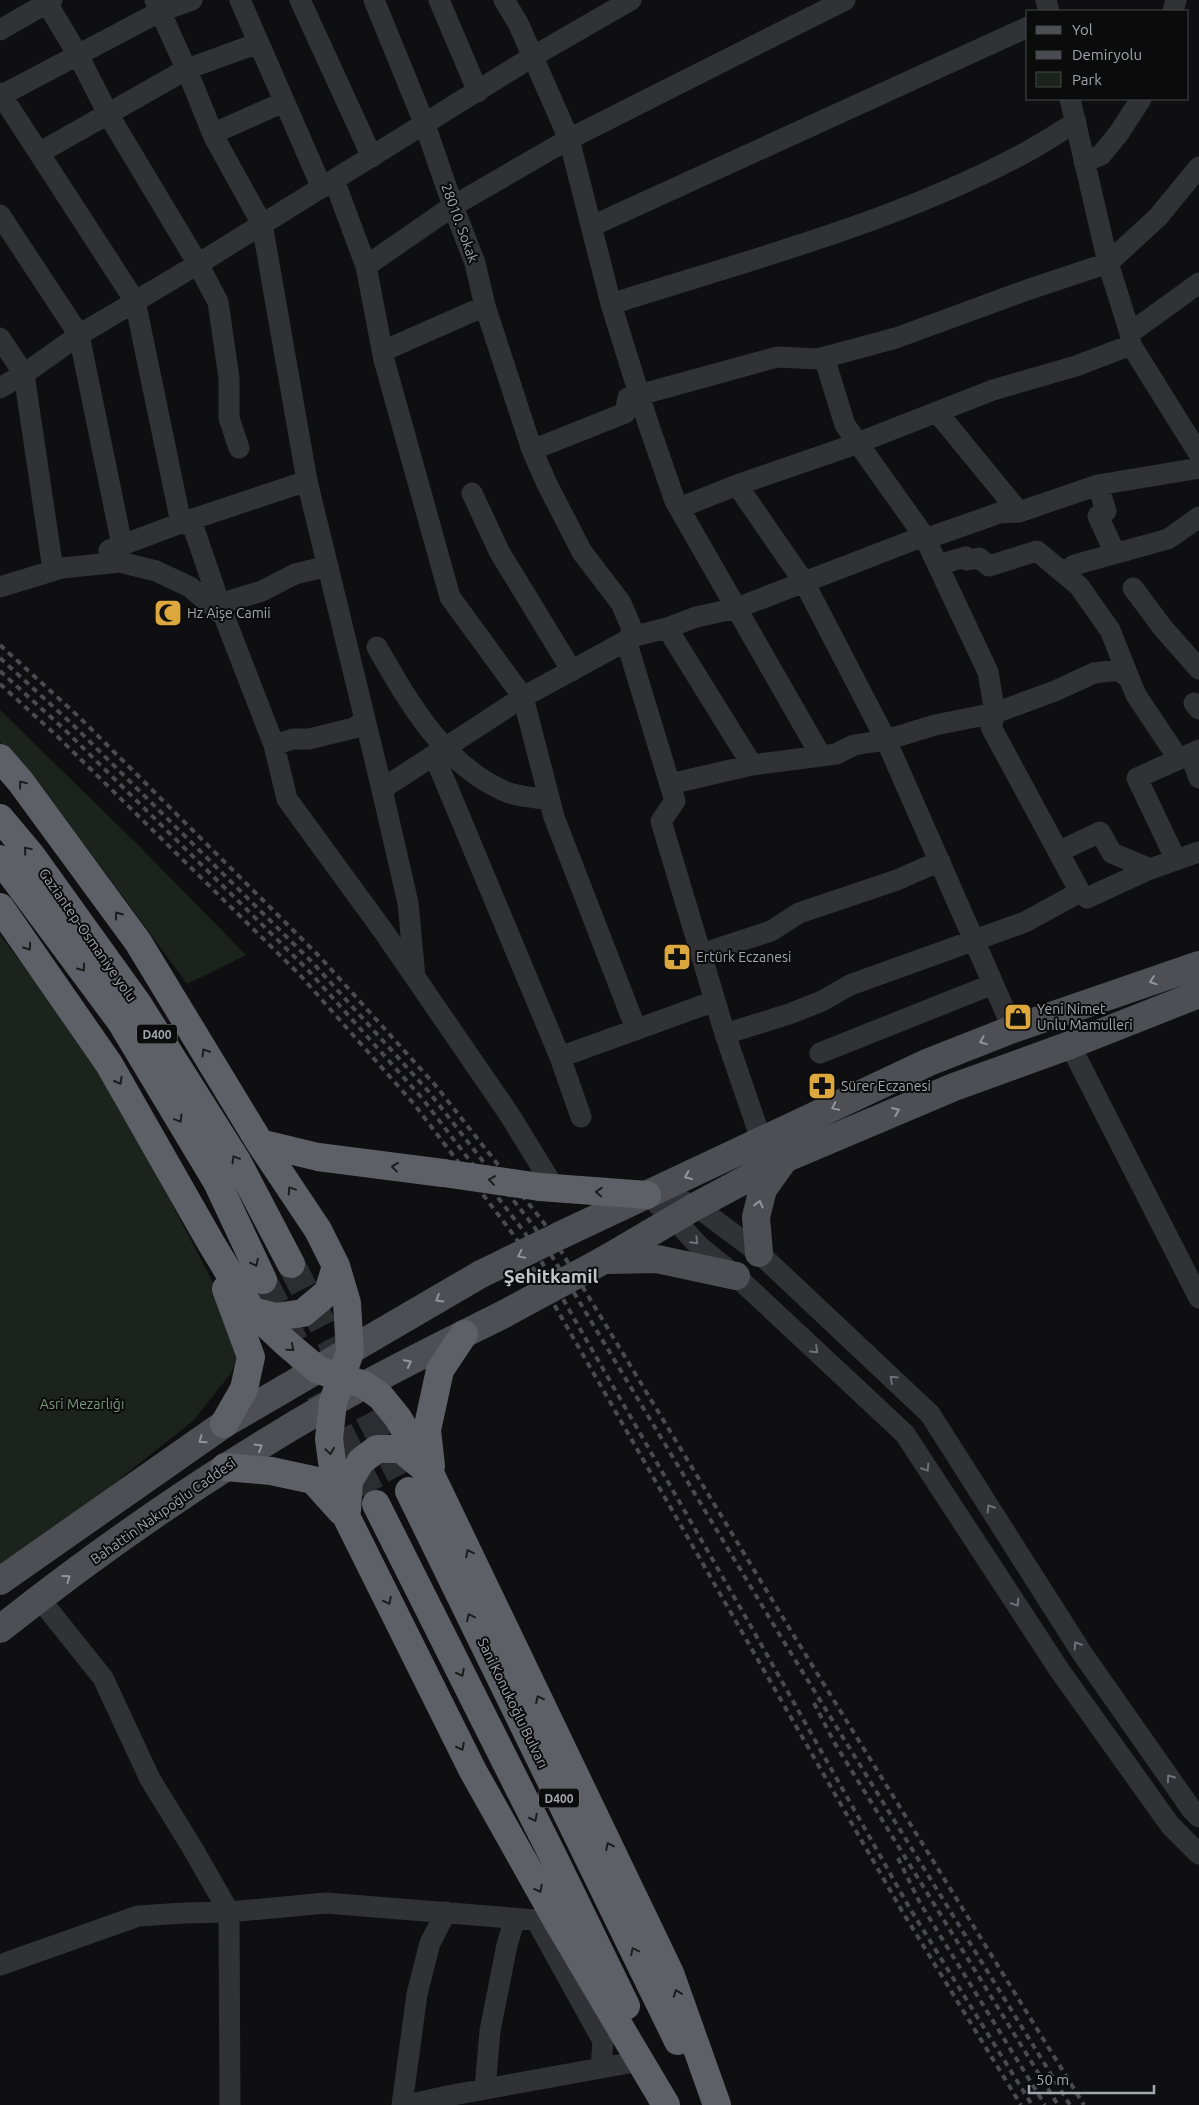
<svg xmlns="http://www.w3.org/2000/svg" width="1199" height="2105" viewBox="0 0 1199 2105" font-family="Ubuntu,sans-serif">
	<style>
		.green { fill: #1c231d }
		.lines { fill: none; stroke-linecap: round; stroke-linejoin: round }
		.highway-tunnel { stroke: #2c2d31; stroke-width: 28; stroke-dasharray: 28 14; stroke-linecap: butt }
		.minor { stroke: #313235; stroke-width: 21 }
		.major { stroke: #4d4f54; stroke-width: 28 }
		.highway { stroke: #5d6066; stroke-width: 28 }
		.rail { stroke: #4a4b50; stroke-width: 4; stroke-dasharray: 6 5; stroke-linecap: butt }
		.major-bridge { stroke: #4d4f54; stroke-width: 28 }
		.highway-bridge { stroke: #5d6066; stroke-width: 28 }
		.oneway { stroke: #1b1c1d }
		.oneway2 { stroke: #91959e }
		.oneway3 { stroke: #6f7279 }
		.labels { text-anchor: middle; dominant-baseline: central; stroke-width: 4; stroke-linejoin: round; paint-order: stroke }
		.shield { fill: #0b0b0b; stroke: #75787e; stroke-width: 1 }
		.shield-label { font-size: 12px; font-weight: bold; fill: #a2a6b0 }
		.street-label { font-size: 14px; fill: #a2a6b0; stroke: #0b0b0b }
		.poi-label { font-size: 14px; fill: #a2a6b0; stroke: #0b0b0b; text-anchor: start }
		.park-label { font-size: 14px; fill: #7b997d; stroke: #0b0b0b }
		.district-label { font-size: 19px; font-weight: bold; fill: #c3c5cc; stroke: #0b0b0b }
	</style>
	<rect width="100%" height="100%" fill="#0f0f11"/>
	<path class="green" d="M 0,710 L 136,843 L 246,955 L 187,984 C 127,902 68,818 0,742 Z
		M 0,935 L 101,1068 L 232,1319 L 238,1357 L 231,1373 L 194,1420 L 0,1574 Z"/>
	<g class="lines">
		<path class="highway-tunnel" d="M 291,1264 L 409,1491
			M 263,1280 L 376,1504"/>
		<path class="minor" d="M 45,0 L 78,55 L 108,114 L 198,264 L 218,302 L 229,378 L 229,418 L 239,448
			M 155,0 L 189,75 L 214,137 L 262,224 L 307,481 L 380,781 L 408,903 L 415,977
			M 240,0 L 322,188
			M 300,0 L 372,157
			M 374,0 L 425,125 L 453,206 L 475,263 L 485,306 L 532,450
			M 439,0 L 478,92
			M 504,0 L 518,23 L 569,139 L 611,304 L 648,423 L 675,501 L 821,756
			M 1046,0 L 1049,11
			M 1173,11 L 1176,0
			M 0,30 L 52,0
			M 0,93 L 135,301 L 181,523 L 307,481
			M 0,96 L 161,11 L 192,0
			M 1070,99 L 1108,263 L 1130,333 L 1131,345 L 1199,454
			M 214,133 L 284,102
			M 39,153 L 187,69 L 258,43
			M 1084,162 L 1101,155 L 1119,133 L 1141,99
			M 334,180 L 366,266 L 384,360 L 450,597 L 523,697 L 554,817 L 636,1029
			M 0,215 L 79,335 L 122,545
			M 592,226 L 1028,27
			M 366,266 L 453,206 L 569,139 L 845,0
			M 611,304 C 746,261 892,223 1017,157 C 1037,147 1056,134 1076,122
			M 1130,333 L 1199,283
			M 0,338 L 24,374 L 53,570
			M 383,351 L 485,306
			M 824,357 L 845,425 L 924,536 L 988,672 L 995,713 L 991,727 L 1080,892
			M 0,388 L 24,374 L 79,335 L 198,264 L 532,57 L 631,0
			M 937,412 L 1019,512
			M 1098,485 L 1106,511 L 1098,516 L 1115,553
			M 472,493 L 500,553 L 572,671
			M 679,508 L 737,485
			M 109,550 L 181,523 L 193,526 L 223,614
			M 938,565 L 965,557 L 967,560 L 979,558 L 989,566 L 1037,551 L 1079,586 L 1110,630 L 1129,678
			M 1065,572 L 1074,565 L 1168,539 L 1199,517
			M 0,587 L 62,568 L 120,562 L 156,571 L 190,587 L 224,616 L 274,745 L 287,799 L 384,932 L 509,1114 L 555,1189
			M 1133,588 L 1163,628 L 1199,669
			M 219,604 L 262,591 L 295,574 L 328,566
			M 667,628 L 752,765
			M 635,636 L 621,603 L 582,552 L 547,484 L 532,450 L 625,413 L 628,398 L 639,395 L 777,357 L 818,359 L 896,338 L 1027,290 L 1108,263 L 1158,217 L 1199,167
			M 626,640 L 675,801 L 661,821 L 725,1034 L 762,1142
			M 377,647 C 408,701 443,764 504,791 C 517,797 535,797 549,800
			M 1194,703 L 1199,709
			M 274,745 L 293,739 L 309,739 L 354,728 L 365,720
			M 1190,754 L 1199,778
			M 434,755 L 560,1057 L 581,1117
			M 670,784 L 752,765 L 836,754 L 854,745 L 886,740 L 935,725 L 995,713 L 1055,691 L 1094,673 L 1118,670 L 1129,678 L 1136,695 L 1178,758
			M 382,789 L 523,697 L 635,636 L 667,628 L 696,617 L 737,608 L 924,536 L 931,537 L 999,513 L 1019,512 L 1098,485 L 1199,468
			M 1058,852 L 1100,832 L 1112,853 L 1150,869
			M 1176,860 L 1137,778 L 1199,750
			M 701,954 L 771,931 L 799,913 L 897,880 L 940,861
			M 1013,1029 L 886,740 L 804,582 L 737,485 L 850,446 L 993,390 L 1076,366 L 1131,345
			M 725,1034 L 789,1014 L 822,1001 L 850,985 L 1025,922 L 1080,892 L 1087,898 L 1150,869 L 1199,852
			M 1070,1045 L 1199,1298
			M 820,1053 L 993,984
			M 560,1057 L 715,1001
			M 647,1195 L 675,1220 L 700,1247 L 736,1276 L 905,1434 L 1060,1671 L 1170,1825 L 1199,1854
			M 647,1195 L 668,1196 L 696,1206 L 759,1253 L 930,1414 L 1082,1653 L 1192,1810 L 1199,1817
			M 39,1598 L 103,1678 L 150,1779 L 193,1849 L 229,1912 L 230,2105
			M 0,1965 L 138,1916 L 184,1913 L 229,1912 L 326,1903 L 536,1920 L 603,2041 L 601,2068
			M 485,2089 L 490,2031 L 507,1945 L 515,1918
			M 402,2105 L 417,1994 L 430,1943 L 446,1912
			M 408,2105 L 447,2096 L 640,2061"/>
		<path class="major" d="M 561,1235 L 929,1062 L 1013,1029 L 1199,965
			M 759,1253 L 756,1217 L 763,1189 L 783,1161
			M 604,1260 L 696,1206 L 784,1159 L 954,1087 L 1070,1045 L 1199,994
			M 608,1260 L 657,1259 L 736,1276
			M 0,1581 L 224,1424 L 481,1274
			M 0,1629 C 105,1546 216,1469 332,1403 C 388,1371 446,1343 504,1314"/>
		<path class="highway" d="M 0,758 L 20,781 L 138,942 L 260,1143 L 318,1230 L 336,1266 L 347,1303 L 350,1352 L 333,1402 L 329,1439 L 335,1484 L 346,1516 L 473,1771 L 556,1919 L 666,2105
			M 0,818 L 31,855 L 138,1004 L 237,1161 L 291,1264
			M 0,859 L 121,1022 L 217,1182 L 263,1280
			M 0,907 L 109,1064 L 211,1243 L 252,1311 L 286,1343 L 318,1370 L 365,1385 L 381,1397 L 398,1418 L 431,1475 L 670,1973 L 717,2105
			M 260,1143 L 318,1157 L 443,1173
			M 540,1187 L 647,1195
			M 252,1311 L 276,1317 L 303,1313 L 328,1292 L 336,1266
			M 224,1424 L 244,1389 L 251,1357 L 226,1289
			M 431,1466 L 427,1430 L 440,1370 L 464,1334
			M 225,1467 L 271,1471 L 313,1480 L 341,1511
			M 409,1491 L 678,2041
			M 376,1504 L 553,1856 L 626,2006
			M 347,1510 L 349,1481 L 361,1461 L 377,1449 L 401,1449 L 425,1469"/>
		<path class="rail" d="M 0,645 L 78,716 L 320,957 L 436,1086 L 544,1223 L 791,1631 L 1084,2105
			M 0,658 L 71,723 L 313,963 L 429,1092 L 535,1228 L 781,1637 L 1070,2105
			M 0,671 L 64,729 L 307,969 L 422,1098 L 525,1233 L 749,1623 L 909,1907 L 1032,2105
			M 0,684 L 57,736 L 300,975 L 414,1104 L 516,1238 L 902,1911 L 1021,2105
			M 814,1703 L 834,1742 L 1058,2105
			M 898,1858 L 920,1903 L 1045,2105"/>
		<path class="major-bridge" d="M 481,1274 L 561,1235
			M 504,1314 L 604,1260"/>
		<path class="highway-bridge" d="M 443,1173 L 540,1187"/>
	</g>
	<defs><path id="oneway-chevron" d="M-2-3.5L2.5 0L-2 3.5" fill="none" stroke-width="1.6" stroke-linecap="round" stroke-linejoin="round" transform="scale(1.25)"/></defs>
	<g class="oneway">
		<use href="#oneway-chevron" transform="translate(22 784) rotate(-128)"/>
		<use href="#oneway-chevron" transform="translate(27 850) rotate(-130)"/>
		<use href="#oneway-chevron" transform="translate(118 915) rotate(-126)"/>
		<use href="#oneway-chevron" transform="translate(28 947) rotate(55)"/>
		<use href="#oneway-chevron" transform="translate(82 968) rotate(54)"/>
		<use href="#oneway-chevron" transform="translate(205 1052) rotate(-121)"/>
		<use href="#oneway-chevron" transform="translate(119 1081) rotate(60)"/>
		<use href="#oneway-chevron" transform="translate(179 1119) rotate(59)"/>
		<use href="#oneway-chevron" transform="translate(235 1159) rotate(-121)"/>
		<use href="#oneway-chevron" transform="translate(395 1167) rotate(-173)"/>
		<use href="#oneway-chevron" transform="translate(492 1180) rotate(-172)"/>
		<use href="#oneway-chevron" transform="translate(291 1190) rotate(-124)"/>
		<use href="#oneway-chevron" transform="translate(599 1192) rotate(-176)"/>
		<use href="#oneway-chevron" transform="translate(255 1263) rotate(64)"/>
		<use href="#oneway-chevron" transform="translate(291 1348) rotate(40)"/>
		<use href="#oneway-chevron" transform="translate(330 1451) rotate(82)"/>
		<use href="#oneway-chevron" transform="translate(469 1553) rotate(-116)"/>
		<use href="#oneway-chevron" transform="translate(388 1601) rotate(63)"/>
		<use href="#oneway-chevron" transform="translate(470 1617) rotate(-116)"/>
		<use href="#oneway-chevron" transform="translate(461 1673) rotate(63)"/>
		<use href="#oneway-chevron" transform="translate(539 1699) rotate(-116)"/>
		<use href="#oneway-chevron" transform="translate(461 1747) rotate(63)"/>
		<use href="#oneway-chevron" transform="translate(534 1818) rotate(63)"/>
		<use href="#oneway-chevron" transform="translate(609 1846) rotate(-116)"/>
		<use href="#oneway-chevron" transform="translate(539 1889) rotate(61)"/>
		<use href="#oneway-chevron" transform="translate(634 1951) rotate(-116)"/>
		<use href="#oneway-chevron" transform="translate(677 1993) rotate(-110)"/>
	</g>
	<g class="oneway2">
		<use href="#oneway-chevron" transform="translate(1153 981) rotate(161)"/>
		<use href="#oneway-chevron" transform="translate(983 1041) rotate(158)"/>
		<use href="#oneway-chevron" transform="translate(835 1107) rotate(154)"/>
		<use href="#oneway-chevron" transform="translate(896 1111) rotate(-23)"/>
		<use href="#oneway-chevron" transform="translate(688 1176) rotate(155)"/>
		<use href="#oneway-chevron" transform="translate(759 1204) rotate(-76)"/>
		<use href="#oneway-chevron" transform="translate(521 1255) rotate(154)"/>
		<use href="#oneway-chevron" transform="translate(439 1299) rotate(149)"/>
		<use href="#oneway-chevron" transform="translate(408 1363) rotate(-27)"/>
		<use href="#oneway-chevron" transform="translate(202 1440) rotate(145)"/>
		<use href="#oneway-chevron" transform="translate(259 1447) rotate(-31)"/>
		<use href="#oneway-chevron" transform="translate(67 1578) rotate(-36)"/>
	</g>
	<g class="oneway3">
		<use href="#oneway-chevron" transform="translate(695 1241) rotate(46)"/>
		<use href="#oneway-chevron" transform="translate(815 1350) rotate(43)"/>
		<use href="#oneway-chevron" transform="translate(893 1379) rotate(-137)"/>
		<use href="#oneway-chevron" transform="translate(926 1468) rotate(57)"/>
		<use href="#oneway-chevron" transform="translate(990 1508) rotate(-123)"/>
		<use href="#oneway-chevron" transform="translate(1016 1603) rotate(57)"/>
		<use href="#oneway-chevron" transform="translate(1077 1645) rotate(-123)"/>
		<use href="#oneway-chevron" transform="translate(1170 1778) rotate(-125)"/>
	</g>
	<defs>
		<symbol id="mosque-square" viewBox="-11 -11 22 22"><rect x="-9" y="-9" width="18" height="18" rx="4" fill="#dca73c" stroke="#0b0b0b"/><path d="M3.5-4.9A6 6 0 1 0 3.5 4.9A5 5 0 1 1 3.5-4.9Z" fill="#111"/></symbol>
		<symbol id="pharmacy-square" viewBox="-11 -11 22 22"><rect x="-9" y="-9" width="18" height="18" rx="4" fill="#dca73c" stroke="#0b0b0b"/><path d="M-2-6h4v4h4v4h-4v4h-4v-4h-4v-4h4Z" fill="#111"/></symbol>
		<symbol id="shop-square" viewBox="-11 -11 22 22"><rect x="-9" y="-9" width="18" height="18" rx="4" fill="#dca73c" stroke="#0b0b0b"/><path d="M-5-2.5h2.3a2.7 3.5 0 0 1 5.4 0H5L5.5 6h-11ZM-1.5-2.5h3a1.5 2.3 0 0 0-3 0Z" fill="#111"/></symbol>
	</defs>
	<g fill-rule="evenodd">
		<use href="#mosque-square" x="152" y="597" width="32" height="32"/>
		<use href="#pharmacy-square" x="661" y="941" width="32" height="32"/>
		<use href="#shop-square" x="1002" y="1001" width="32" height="32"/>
		<use href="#pharmacy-square" x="806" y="1070" width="32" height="32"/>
	</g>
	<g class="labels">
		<g class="shield">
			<rect x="137" y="1024.5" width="40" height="19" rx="4"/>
			<rect x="539" y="1788.5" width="40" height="19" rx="4"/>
		</g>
		<g class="shield-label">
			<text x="157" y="1034">D400</text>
			<text x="559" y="1798">D400</text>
		</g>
		<g class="street-label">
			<text transform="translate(460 223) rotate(70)">28010. Sokak</text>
			<text transform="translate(88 935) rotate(55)">Gaziantep-Osmaniye yolu</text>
			<text transform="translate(163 1511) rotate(-35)">Bahattin Nakıpoğlu Caddesi</text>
			<text transform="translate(513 1703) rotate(64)">Sani Konukoğlu Bulvarı</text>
		</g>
		<g class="poi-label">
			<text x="187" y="613">Hz Aişe Camii</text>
			<text x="696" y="957">Ertürk Eczanesi</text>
			<text x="1037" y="1009">Yeni Nimet<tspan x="1037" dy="16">Unlu Mamulleri</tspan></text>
			<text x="841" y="1086">Sürer Eczanesi</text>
		</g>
		<g class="park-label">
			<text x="82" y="1404">Asri Mezarlığı</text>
		</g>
		<g class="district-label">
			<text x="551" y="1276">Şehitkamil</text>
		</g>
	</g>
	<rect x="1026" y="10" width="162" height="90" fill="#0b0b0b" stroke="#47494d"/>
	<rect x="1036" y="26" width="25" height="8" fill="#4d4f54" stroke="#47494d"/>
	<text x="1072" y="35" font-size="15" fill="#a2a6b0">Yol</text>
	<rect x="1036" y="51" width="25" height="8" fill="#4a4b50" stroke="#47494d"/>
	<text x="1072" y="60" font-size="15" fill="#a2a6b0">Demiryolu</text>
	<rect x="1036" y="72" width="25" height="15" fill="#1c231d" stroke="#47494d"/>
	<text x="1072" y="85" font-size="15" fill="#a2a6b0">Park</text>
	<path d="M1029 2085v8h125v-8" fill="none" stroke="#a2a6b0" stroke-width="2.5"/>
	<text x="1036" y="2085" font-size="15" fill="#a2a6b0" stroke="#0b0b0b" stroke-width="4" paint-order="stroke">50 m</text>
</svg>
